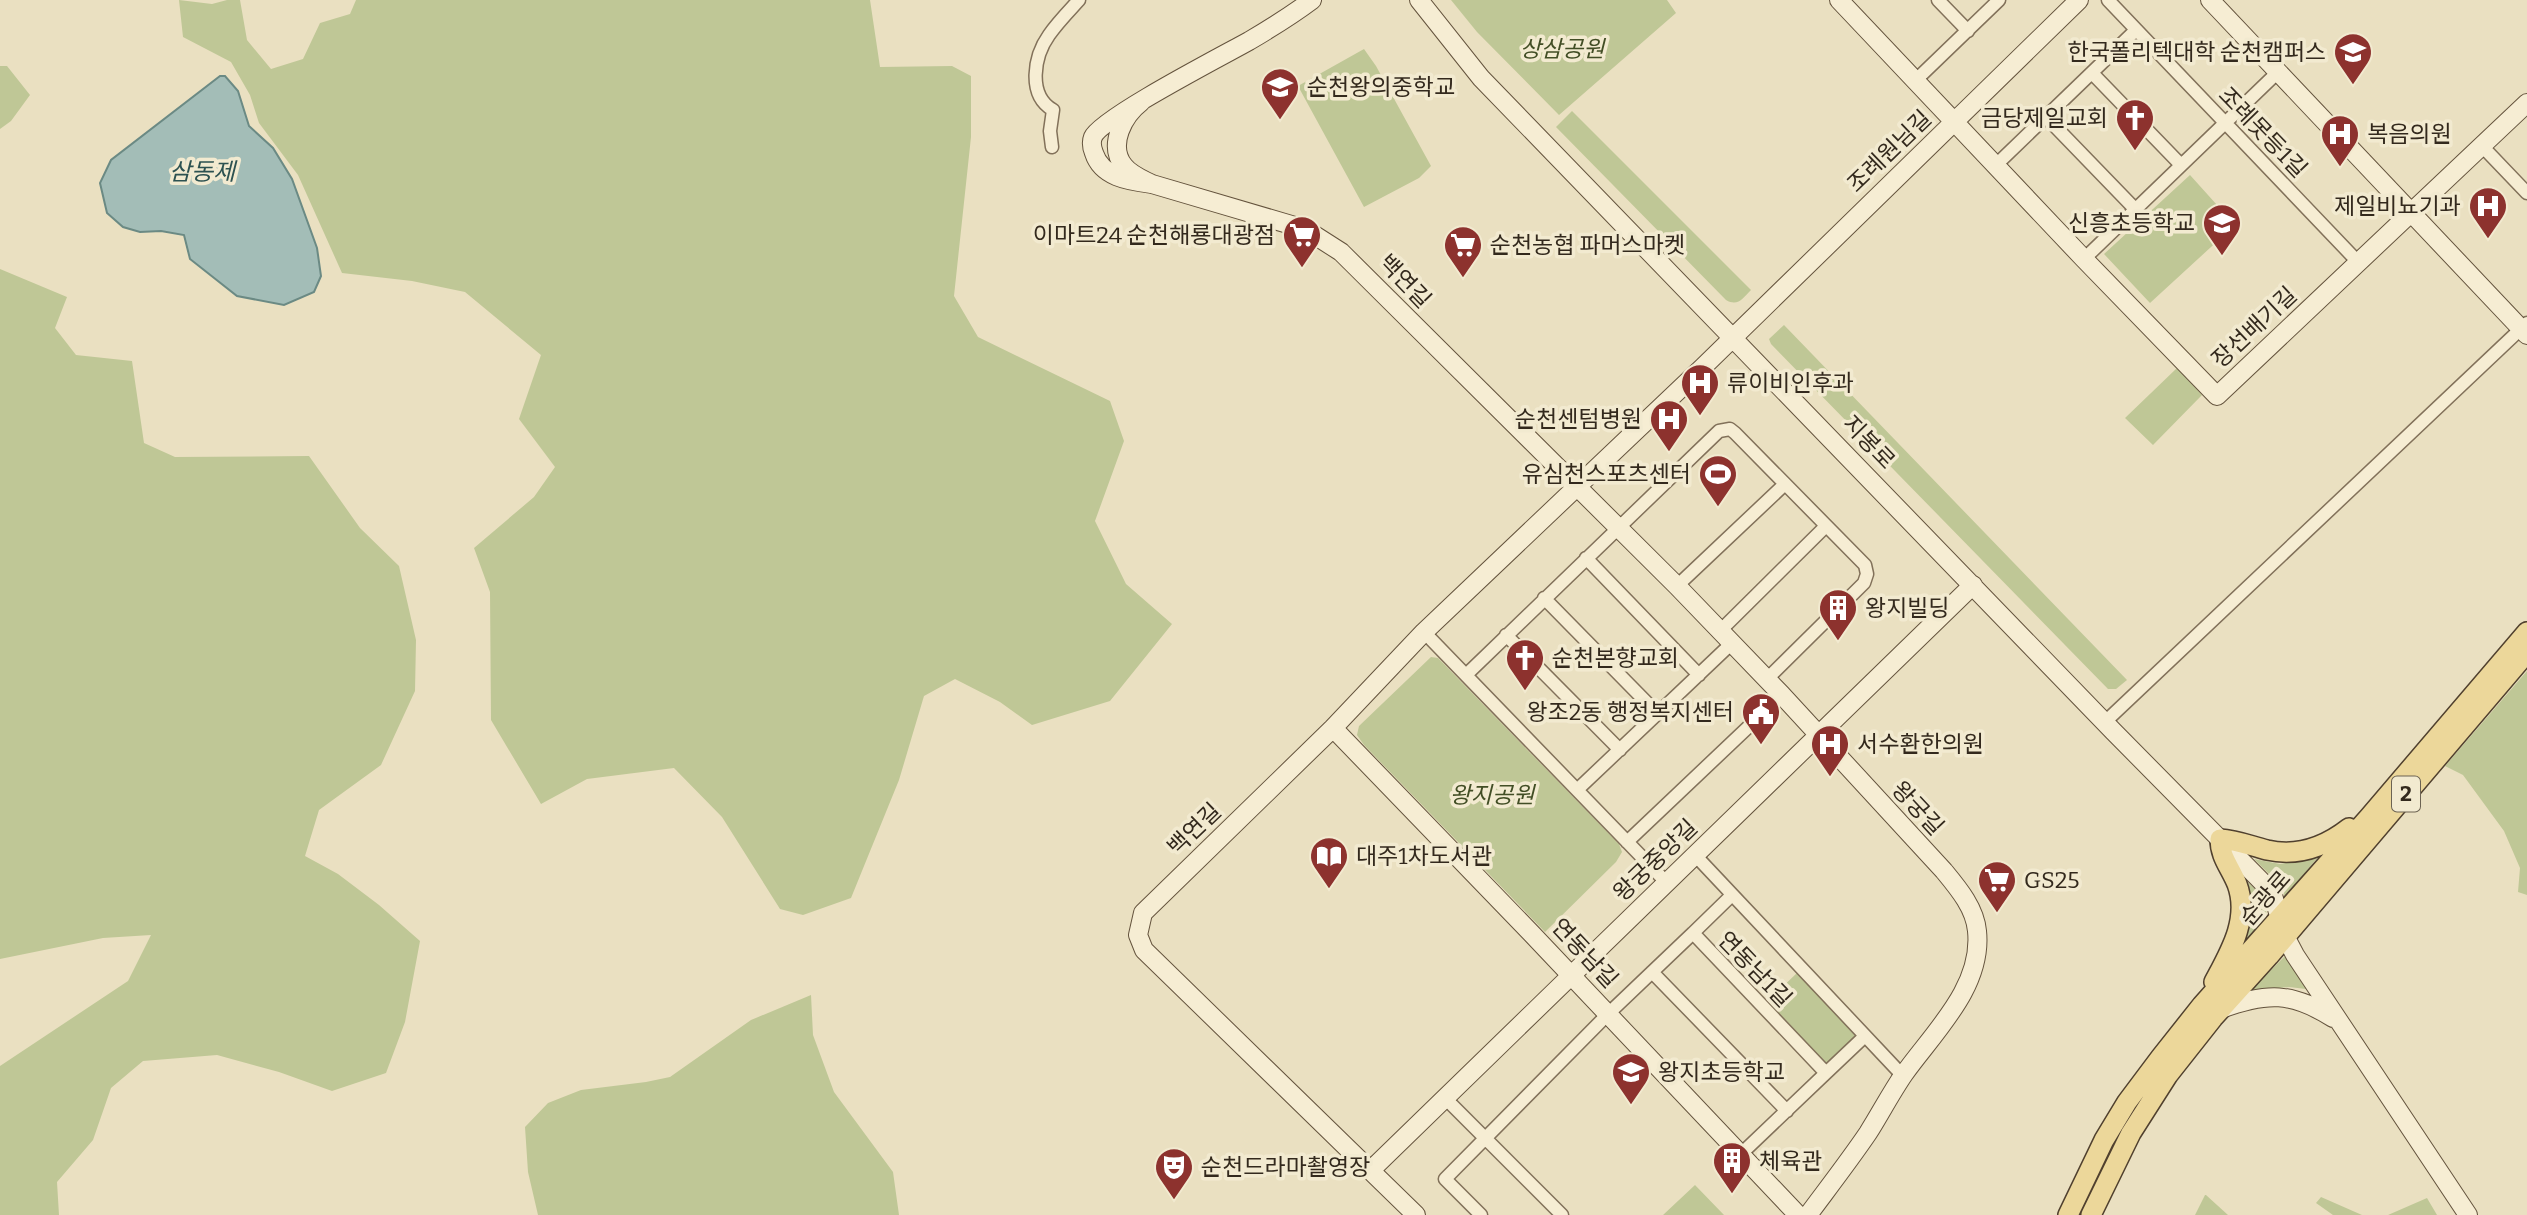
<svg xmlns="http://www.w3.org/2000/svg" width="2527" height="1215" viewBox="0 0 2527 1215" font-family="Bitter,'Noto Sans KR',serif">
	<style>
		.green { fill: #bfc796 }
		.water { fill: #a3bdb7; stroke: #6b8a84; stroke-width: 2 }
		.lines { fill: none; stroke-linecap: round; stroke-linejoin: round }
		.street-casing { stroke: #82715a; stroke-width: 15 }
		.secondary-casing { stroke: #64533d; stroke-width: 20 }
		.primary-casing { stroke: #50402e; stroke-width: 22 }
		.street { stroke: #f6edd3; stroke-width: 12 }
		.secondary { stroke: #f6edd3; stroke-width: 18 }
		.primary { stroke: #ecd79a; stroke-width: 19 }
		.labels { text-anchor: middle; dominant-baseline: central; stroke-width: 7; stroke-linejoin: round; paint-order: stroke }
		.shield { fill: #f2ead0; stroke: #6c6353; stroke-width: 2 }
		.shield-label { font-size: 21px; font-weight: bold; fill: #33291d }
		.park-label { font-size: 23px; font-style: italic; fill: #424e25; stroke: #f2ead0 }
		.poi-label { font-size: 23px; fill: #33291d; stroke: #f2ead0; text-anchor: start }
		.street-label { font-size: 23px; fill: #33291d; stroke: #f2ead0 }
		.water-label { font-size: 24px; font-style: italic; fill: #2d5251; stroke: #f2ead0 }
	</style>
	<rect width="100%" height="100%" fill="#eae0c1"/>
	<path class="green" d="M 179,0 L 212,4 L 227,0 L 240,0 L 247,40 L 271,69 L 303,59 L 320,23 L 350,14 L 356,0 L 870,0 L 880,67 L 952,66 L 971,76 L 971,137 L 954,296 L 978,337 L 1110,401 L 1124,441 L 1095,521 L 1126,584 L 1172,624 L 1110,701 L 1032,725 L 1000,702 L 955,679 L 924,696 L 899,780 L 851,898 L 803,915 L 780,909 L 722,817 L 674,768 L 587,779 L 541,804 L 491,720 L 490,592 L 474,548 L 534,497 L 555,467 L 519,419 L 541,355 L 465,292 L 412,281 L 342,273 L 298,175 L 259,123 L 250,95 L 231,62 L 183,37 Z
		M 1451,0 L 1667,0 L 1676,13 L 1559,115 L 1477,32 Z
		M 1364,49 L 1376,66 L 1431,166 L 1419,178 L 1364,207 L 1298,86 Z
		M 0,66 L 7,66 L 30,95 L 11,121 L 0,129 Z
		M 1572,111 L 1751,290 C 1743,298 1738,307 1726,300 L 1556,127 Z
		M 2190,175 L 2235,225 L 2150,303 L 2104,254 Z
		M 0,269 L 67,297 L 55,328 L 76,355 L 132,361 L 144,443 L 175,457 L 309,456 L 360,528 L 399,566 L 416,640 L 415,691 L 381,765 L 319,810 L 305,856 L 338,874 L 379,905 L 420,941 L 405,1022 L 386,1073 L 332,1091 L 279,1072 L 217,1055 L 143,1061 L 111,1088 L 93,1140 L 57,1182 L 59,1215 L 0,1215 L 0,1066 L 128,981 L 151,935 L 103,938 L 0,959 Z
		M 1784,325 L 2127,680 L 2116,689 L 2108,689 L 1771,344 L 1769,339 Z
		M 2177,368 L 2202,395 L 2153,445 L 2125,418 Z
		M 1431,657 L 1438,658 L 1619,844 L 1622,852 L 1616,862 L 1545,932 L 1364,745 L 1357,735 L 1359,726 Z
		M 2527,671 L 2527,895 L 2518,892 L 2520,868 L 2504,831 L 2463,775 L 2445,766 Z
		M 2318,857 L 2285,897 L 2281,886 L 2254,859 L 2280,864 Z
		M 2239,874 C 2247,882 2262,893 2266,903 C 2271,919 2249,940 2240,951 C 2251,921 2256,903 2239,874 Z
		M 2285,956 L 2306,989 L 2289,987 L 2250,991 Z
		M 1799,971 L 1859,1033 L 1826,1065 L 1768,1001 Z
		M 811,995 L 813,1035 L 834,1092 L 893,1172 L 899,1215 L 538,1215 L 528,1172 L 525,1127 L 548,1103 L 581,1090 L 646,1082 L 670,1077 L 751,1020 Z
		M 1695,1185 L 1724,1215 L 1663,1215 Z
		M 2205,1195 L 2206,1195 L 2228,1215 L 2195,1215 Z
		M 2321,1197 L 2362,1215 L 2333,1215 L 2316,1203 Z
		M 2427,1198 L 2437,1215 L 2388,1215 Z"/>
	<path class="water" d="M 220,76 L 225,76 L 238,91 L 249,126 L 273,148 L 292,179 L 317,248 L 321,276 L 314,292 L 284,305 L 237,296 L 190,259 L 184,235 L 161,231 L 140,232 L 123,227 L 107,213 L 100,183 L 111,160 Z"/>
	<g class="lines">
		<defs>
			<path id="street" d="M 1938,0 L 1968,31
				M 2108,0 L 2358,262
				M 2092,73 L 2181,165
				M 1916,80 L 1999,0
				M 2046,117 L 2135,209
				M 2482,146 L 2527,193
				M 1052,147 L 1050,131 L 1053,110 C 1027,95 1034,56 1049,35 C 1058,22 1069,11 1079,0
				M 1996,165 L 2136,30
				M 2084,259 L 2279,71
				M 1586,558 L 1699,675
				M 1677,586 L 1785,484
				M 1544,598 L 1658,714
				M 1720,631 L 1826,526
				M 1424,632 L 1667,883
				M 1506,635 L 1620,750
				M 1466,675 L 1719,431 L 1730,429 L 1735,433 L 1865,565 L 1867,574 L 1864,583 L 1767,679
				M 2105,722 L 2527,323
				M 1577,790 L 1732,643
				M 1627,842 L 1782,695
				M 1695,855 L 1903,1076
				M 1693,933 L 1732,895
				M 1652,972 L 1787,1111
				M 1826,1073 L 1865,1036
				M 1445,1098 L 1562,1215
				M 1481,1215 L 1445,1179 L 1608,1014 L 1693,933 L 1826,1073 L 1741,1154"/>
			<path id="secondary" d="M 1419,0 L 1481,78 L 2113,731 L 2272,892 L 2285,936 L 2295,955 L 2468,1215
				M 1839,0 L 2084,259 L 2217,396 L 2527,103
				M 2210,0 L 2527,335
				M 1141,102 C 1124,115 1107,145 1124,166 C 1131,175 1142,179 1152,184 C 1130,181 1102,178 1094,153 C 1092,148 1091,142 1093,137 C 1100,119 1224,55 1249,41 C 1271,28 1292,15 1312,0
				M 1152,184 L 1305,229 L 1341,252 L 1677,586 L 1782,695 L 1944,871 C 1958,888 1975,908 1977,931 C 1983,987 1933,1033 1904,1074 C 1891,1093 1880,1114 1868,1133 C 1849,1161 1828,1188 1808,1215
				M 1333,728 L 1531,933 L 1798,1215
				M 2221,1009 C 2267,992 2292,992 2333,1018
				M 1371,1170 L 1973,585
				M 1416,1215 L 1144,950 L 1138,935 L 1143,913 L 1333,728 L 1424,632 L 1703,367 L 2079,0"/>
			<path id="primary" d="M 2214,982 C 2230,952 2250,919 2237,884 C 2230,867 2220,857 2220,839 C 2237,840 2251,846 2267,850 C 2298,857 2326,846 2349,828
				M 2068,1215 L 2104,1140 L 2127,1102 L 2160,1058 L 2202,1005 L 2369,817 L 2527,632
				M 2091,1215 L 2131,1133 L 2168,1075 L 2213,1018 L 2269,956 L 2524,656"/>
		</defs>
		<use href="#street" class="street-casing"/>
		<use href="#secondary" class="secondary-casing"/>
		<use href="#primary" class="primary-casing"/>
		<use href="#street" class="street"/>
		<use href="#secondary" class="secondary"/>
		<use href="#primary" class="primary"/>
	</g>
	<defs>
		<symbol id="university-pin" viewBox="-11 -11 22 30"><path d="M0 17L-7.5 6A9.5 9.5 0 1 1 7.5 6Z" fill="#8d322e" stroke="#f2ead0"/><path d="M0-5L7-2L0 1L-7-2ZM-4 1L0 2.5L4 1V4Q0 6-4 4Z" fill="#fff"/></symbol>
		<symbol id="school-pin" viewBox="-11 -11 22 30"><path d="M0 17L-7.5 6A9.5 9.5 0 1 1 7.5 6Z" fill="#8d322e" stroke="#f2ead0"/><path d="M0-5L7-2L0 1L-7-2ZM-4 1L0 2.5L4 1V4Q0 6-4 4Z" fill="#fff"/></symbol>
		<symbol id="church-pin" viewBox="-11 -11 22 30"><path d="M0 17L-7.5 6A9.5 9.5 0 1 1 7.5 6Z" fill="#8d322e" stroke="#f2ead0"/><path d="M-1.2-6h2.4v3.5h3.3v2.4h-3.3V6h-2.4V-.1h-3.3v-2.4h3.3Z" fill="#fff"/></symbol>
		<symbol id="hospital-pin" viewBox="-11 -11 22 30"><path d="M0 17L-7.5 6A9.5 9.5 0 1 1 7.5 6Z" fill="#8d322e" stroke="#f2ead0"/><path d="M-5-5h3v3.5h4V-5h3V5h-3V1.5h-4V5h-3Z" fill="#fff"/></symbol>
		<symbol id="supermarket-pin" viewBox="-11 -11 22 30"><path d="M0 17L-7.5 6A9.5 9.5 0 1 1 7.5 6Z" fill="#8d322e" stroke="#f2ead0"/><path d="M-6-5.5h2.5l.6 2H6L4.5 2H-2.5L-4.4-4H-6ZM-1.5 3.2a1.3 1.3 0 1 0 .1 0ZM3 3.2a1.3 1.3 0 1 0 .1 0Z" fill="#fff"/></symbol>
		<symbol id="stadium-pin" viewBox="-11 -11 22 30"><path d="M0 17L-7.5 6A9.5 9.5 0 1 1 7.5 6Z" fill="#8d322e" stroke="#f2ead0"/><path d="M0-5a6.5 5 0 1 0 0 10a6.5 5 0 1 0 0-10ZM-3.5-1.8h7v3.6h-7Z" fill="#fff"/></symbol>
		<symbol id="building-pin" viewBox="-11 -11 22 30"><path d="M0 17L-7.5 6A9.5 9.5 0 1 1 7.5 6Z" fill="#8d322e" stroke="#f2ead0"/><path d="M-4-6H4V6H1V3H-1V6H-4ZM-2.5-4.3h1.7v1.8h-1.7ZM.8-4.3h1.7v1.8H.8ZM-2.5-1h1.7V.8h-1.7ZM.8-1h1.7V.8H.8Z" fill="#fff"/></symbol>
		<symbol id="civic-pin" viewBox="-11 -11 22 30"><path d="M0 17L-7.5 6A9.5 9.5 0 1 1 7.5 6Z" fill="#8d322e" stroke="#f2ead0"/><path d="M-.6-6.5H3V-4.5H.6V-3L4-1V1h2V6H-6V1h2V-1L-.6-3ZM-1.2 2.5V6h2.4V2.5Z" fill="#fff"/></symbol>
		<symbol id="library-pin" viewBox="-11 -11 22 30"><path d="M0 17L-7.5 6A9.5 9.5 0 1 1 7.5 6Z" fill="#8d322e" stroke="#f2ead0"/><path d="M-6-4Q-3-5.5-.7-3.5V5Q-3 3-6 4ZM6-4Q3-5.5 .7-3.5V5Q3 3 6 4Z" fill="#fff"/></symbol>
		<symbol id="theatre-pin" viewBox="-11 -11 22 30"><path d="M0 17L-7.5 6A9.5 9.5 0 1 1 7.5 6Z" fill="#8d322e" stroke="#f2ead0"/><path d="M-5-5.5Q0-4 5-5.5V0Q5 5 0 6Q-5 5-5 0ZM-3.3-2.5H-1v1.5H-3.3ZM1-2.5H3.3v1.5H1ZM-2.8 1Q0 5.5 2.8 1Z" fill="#fff"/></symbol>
	</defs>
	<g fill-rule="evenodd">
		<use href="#university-pin" x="2331" y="30" width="44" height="60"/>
		<use href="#school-pin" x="1258" y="65" width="44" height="60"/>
		<use href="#church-pin" x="2113" y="96" width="44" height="60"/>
		<use href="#hospital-pin" x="2318" y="112" width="44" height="60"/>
		<use href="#hospital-pin" x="2466" y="184" width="44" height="60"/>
		<use href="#school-pin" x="2200" y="201" width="44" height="60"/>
		<use href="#supermarket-pin" x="1280" y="213" width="44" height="60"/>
		<use href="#supermarket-pin" x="1441" y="223" width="44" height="60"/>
		<use href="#hospital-pin" x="1678" y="361" width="44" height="60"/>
		<use href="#hospital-pin" x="1647" y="397" width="44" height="60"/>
		<use href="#stadium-pin" x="1696" y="452" width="44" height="60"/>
		<use href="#building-pin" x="1816" y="586" width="44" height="60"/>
		<use href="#church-pin" x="1503" y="636" width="44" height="60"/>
		<use href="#civic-pin" x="1739" y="690" width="44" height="60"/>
		<use href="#hospital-pin" x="1808" y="722" width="44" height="60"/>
		<use href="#library-pin" x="1307" y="834" width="44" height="60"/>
		<use href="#supermarket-pin" x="1975" y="858" width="44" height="60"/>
		<use href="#school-pin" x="1609" y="1050" width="44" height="60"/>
		<use href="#building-pin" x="1710" y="1139" width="44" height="60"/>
		<use href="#theatre-pin" x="1152" y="1145" width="44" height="60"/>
	</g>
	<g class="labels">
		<rect class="shield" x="2392" y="776.5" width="28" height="35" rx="5"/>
		<g class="shield-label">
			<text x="2406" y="794">2</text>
		</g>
		<g class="park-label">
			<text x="1562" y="49">상삼공원</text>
			<text x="1492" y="795">왕지공원</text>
		</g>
		<g class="poi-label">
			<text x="2326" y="52" text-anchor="end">한국폴리텍대학 순천캠퍼스</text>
			<text x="1307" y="87">순천왕의중학교</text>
			<text x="2108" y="118" text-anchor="end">금당제일교회</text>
			<text x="2367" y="134">복음의원</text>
			<text x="2461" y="206" text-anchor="end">제일비뇨기과</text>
			<text x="2195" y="223" text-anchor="end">신흥초등학교</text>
			<text x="1275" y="235" text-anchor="end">이마트24 순천해룡대광점</text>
			<text x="1490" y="245">순천농협 파머스마켓</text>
			<text x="1727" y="383">류이비인후과</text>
			<text x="1642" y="419" text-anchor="end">순천센텀병원</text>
			<text x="1691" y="474" text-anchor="end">유심천스포츠센터</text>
			<text x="1865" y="608">왕지빌딩</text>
			<text x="1552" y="658">순천본향교회</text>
			<text x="1734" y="712" text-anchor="end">왕조2동 행정복지센터</text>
			<text x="1857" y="744">서수환한의원</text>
			<text x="1356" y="856">대주1차도서관</text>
			<text x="2024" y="880">GS25</text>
			<text x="1658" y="1072">왕지초등학교</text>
			<text x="1759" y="1161">체육관</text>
			<text x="1201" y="1167">순천드라마촬영장</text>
		</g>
		<g class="street-label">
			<text transform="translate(2263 132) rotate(46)">조례못등1길</text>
			<text transform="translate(1889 151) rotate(-44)">조례원님길</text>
			<text transform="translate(1405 281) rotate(46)">백연길</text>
			<text transform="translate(2254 327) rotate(-43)">장선배기길</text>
			<text transform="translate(1869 442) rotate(46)">지봉로</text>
			<text transform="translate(1918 808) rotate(47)">왕궁길</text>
			<text transform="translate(1194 829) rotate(-44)">백연길</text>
			<text transform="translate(1655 860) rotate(-44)">왕궁중앙길</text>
			<text transform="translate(2265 898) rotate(-49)">순광로</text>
			<text transform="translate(1585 953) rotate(47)">연동남길</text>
			<text transform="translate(1755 969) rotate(46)">연동남1길</text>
		</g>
		<g class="water-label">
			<text x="202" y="172">삼동제</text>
		</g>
	</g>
</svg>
